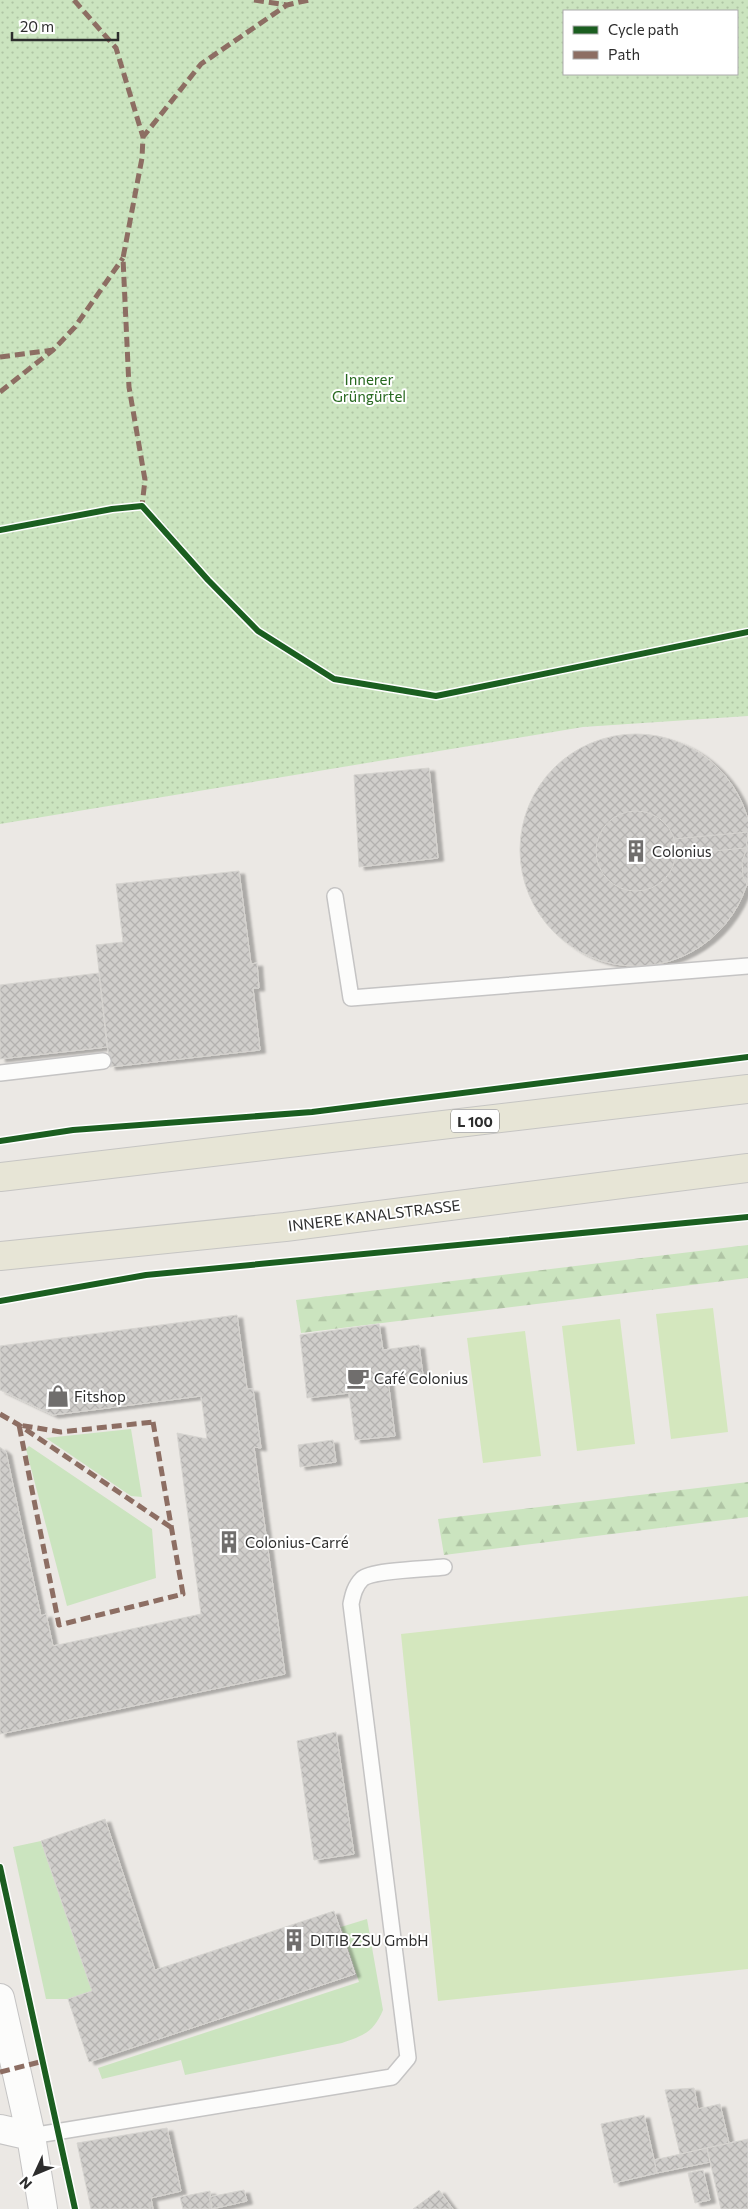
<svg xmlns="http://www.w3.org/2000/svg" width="748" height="2209" viewBox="0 0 748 2209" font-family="Commissioner,sans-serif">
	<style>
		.grass { fill: #cbe4bf }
		.forest { fill: url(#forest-firs) }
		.park { fill: url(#park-dots); fill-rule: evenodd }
		.pitch { fill: #d4e7be }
		.building { fill: url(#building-cross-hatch); stroke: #d6d4d0; filter: url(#shadow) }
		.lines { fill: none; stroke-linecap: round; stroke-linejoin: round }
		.lane-casing { stroke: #c5c4c4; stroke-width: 18 }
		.secondary-casing { stroke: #c5c4c4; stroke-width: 30 }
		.primary-casing { stroke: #c6c5c3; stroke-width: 30 }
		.lane { stroke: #fcfcfb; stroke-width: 15 }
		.secondary { stroke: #fcfcfb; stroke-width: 28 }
		.primary { stroke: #e7e5d6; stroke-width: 28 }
		.quiet { stroke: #8d6e63; stroke-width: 5; stroke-dasharray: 10 5; stroke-linecap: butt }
		.cycleway-casing { stroke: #fff; stroke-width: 9 }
		.cycleway { stroke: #1b5e20; stroke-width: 6 }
		.labels { text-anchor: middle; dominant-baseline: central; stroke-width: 4; stroke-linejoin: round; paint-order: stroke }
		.shield { fill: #fff; stroke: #6c6c6c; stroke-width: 1 }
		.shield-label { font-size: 14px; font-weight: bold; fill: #2d2d2d }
		.park-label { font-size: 15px; fill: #27681f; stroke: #fff }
		.poi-label { font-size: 15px; fill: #2d2d2d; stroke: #fff; text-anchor: start }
		.street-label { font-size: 15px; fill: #2d2d2d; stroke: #fff }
	</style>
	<defs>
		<pattern id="forest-firs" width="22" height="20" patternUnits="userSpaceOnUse" patternTransform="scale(1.25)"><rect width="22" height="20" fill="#cbe4bf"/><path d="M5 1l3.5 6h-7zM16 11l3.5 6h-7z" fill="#afc4a4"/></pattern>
		<pattern id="park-dots" width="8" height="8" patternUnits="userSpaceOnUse" patternTransform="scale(1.25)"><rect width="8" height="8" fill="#cbe4bf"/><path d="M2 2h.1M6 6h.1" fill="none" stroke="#afc4a4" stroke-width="1.8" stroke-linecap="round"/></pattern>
		<pattern id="building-cross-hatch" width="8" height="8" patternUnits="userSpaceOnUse" patternTransform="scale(1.25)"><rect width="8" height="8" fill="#d0cecb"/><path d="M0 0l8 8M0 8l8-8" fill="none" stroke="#b3b1af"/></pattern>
		<filter id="shadow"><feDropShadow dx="5.5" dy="3" stdDeviation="1" flood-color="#0004"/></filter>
	</defs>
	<rect width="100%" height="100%" fill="#ebe8e4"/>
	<path class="grass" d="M 131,1429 L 142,1497 L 131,1496 L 46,1438 Z
		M 29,1446 L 152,1529 L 156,1578 L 67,1606 L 26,1449 Z
		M 41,1841 L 92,1991 L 68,1999 L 46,1999 L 13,1847 Z
		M 367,1919 L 383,2010 C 373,2033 364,2035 342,2043 L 185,2075 L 181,2060 L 102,2079 L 98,2068 L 359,1982 L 341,1927 Z"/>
	<path class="forest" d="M 748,1245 L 748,1278 L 301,1333 L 296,1300 Z
		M 748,1482 L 748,1517 L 444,1555 L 438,1519 Z"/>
	<path class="park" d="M 0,0 L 748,0 L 748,716 L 583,727 L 0,824 ZM 564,11 L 737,11 L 737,74 L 564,74 Z"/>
	<path class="pitch" d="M 713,1308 L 728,1432 L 671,1439 L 656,1314 Z
		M 620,1319 L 635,1444 L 577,1451 L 562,1326 Z
		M 525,1331 L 541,1456 L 483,1463 L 467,1338 Z
		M 748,1596 L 748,1969 L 438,2001 L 401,1634 Z"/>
	<path class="building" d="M520 850a116 116 0 1 1 232 0a116 116 0 1 1-232 0Z
		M 429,768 L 438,858 L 359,867 L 354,775 Z
		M596 851a40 40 0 1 1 80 0a40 40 0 1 1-80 0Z
		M 748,832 L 746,848 L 676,854 L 674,839 Z
		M 748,845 L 748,886 L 743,877 L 742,862 Z
		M 239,871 L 251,964 L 257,963 L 259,988 L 253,988 L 260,1050 L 110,1067 L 96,945 L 123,942 L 116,884 Z
		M 99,973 L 107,1047 L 0,1059 L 0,985 Z
		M 237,1315 L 247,1389 L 253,1389 L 261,1448 L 254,1447 L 285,1674 L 0,1734 L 0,1447 L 6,1452 L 41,1616 L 46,1614 L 53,1646 L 201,1614 L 177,1433 L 207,1439 L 201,1396 L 53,1415 L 0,1390 L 0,1346 Z
		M 379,1324 L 383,1350 L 419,1345 L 423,1375 L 388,1380 L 395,1436 L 355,1440 L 349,1393 L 307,1398 L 300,1335 Z
		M 333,1440 L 336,1462 L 300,1467 L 298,1445 Z
		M 336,1732 L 354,1854 L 314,1860 L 297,1741 Z
		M 105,1819 L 155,1970 L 334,1911 L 355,1974 L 89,2062 L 68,1999 L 92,1991 L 41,1841 Z
		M 694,2088 L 698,2109 L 720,2104 L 729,2143 L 680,2154 L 665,2090 Z
		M 644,2115 L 657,2173 L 614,2183 L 601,2124 Z
		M 167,2128 L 181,2191 L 151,2198 L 153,2209 L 91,2209 L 77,2143 Z
		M 748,2139 L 748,2209 L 721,2209 L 707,2148 Z
		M 707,2148 L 710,2162 L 657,2173 L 654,2160 Z
		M 703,2170 L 710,2200 L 695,2203 L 688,2173 Z
		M 244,2190 L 247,2201 L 212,2209 L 209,2197 Z
		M 439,2190 L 453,2209 L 413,2209 Z
		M 210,2191 L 212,2209 L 183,2209 L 180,2197 Z"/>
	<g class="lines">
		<defs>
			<path id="lane" d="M 335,896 L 351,998 L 748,966
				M 0,1073 L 103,1061
				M 31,2136 L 392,2077 L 408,2058 L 351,1604 C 353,1594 355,1586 362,1579 C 372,1570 428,1569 444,1567"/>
			<path id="secondary" d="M 0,1998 L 31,2136 L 43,2209
				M 0,2129 L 31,2136"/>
			<path id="primary" d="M 0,1177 L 748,1089
				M 0,1256 L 285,1227 L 748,1168"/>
		</defs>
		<use href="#lane" class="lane-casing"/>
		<use href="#secondary" class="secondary-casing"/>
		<use href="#primary" class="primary-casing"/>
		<use href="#lane" class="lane"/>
		<use href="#secondary" class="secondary"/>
		<use href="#primary" class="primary"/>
		<path class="quiet" d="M 74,0 L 116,48 L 143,137
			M 254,0 L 287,5 L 309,0
			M 0,357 L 53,350
			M 0,392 L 53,350 L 75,327 L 123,258
			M 145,509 L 142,506 L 145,480 L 129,387 L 123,258 L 142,158 L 143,137 L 201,64 L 287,5
			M 0,1414 L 19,1425 L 172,1528
			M 153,1422 L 183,1594 L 59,1625 L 19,1425 L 61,1432 Z
			M 0,2072 L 44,2061"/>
		<defs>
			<path id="cycleway" d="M 0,530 L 112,509 L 142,506 L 208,580 L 258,631 L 334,679 L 436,696 L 748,632
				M 0,1141 L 73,1130 L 312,1112 L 748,1057
				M 0,1301 L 146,1275 L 748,1217
				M 0,1867 L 75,2209"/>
		</defs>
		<use href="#cycleway" class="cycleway-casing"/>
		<use href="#cycleway" class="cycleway"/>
	</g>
	<defs>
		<symbol id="building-bare" viewBox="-9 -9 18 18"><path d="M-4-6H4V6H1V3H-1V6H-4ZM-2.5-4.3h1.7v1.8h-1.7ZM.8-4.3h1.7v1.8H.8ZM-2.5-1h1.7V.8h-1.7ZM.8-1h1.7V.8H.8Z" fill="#706e6d" stroke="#fff" stroke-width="2.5" paint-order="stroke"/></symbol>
		<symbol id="cafe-bare" viewBox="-9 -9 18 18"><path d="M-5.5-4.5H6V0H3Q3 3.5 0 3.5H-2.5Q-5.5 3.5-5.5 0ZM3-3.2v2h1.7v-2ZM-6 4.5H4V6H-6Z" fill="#706e6d" stroke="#fff" stroke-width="2.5" paint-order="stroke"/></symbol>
		<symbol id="shop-bare" viewBox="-9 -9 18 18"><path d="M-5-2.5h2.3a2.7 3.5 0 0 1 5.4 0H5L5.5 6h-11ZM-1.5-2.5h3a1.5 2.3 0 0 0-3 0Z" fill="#706e6d" stroke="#fff" stroke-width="2.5" paint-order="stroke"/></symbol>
	</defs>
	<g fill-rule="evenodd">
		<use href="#building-bare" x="620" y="835" width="32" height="32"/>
		<use href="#cafe-bare" x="342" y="1362" width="32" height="32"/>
		<use href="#shop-bare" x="42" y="1380" width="32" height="32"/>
		<use href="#building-bare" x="213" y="1526" width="32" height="32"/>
		<use href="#building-bare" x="278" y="1924" width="32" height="32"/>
	</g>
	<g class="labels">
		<rect class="shield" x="451" y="1109.5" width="48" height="23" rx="4"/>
		<g class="shield-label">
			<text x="475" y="1121">L 100</text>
		</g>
		<g class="park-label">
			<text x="369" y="379">Innerer<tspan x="369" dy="17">Grüngürtel</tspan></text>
		</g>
		<g class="poi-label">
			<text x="652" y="851">Colonius</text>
			<text x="374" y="1378">Café Colonius</text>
			<text x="74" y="1396">Fitshop</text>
			<text x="245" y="1542">Colonius-Carré</text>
			<text x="310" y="1940">DITIB ZSU GmbH</text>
		</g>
		<g class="street-label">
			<text transform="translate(374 1215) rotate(-7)">INNERE KANALSTRASSE</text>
		</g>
	</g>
	<rect x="563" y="10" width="175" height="65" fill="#ffffff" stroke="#ababab"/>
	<rect x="573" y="26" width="25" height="8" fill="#1b5e20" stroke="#ababab"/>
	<text x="608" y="35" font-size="15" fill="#2d2d2d">Cycle path</text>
	<rect x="573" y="51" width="25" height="8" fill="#8d6e63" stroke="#ababab"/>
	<text x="608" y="60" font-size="15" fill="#2d2d2d">Path</text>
	<g transform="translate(35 2174) rotate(226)" stroke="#ffffff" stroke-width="4" paint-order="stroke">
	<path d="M0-4L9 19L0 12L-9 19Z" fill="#2d2d2d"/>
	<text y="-8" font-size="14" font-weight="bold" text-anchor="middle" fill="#2d2d2d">N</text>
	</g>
	<path d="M12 32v8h106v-8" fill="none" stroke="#2d2d2d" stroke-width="2.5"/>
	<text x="20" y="32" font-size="15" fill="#2d2d2d" stroke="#ffffff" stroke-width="4" paint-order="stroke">20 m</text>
</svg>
